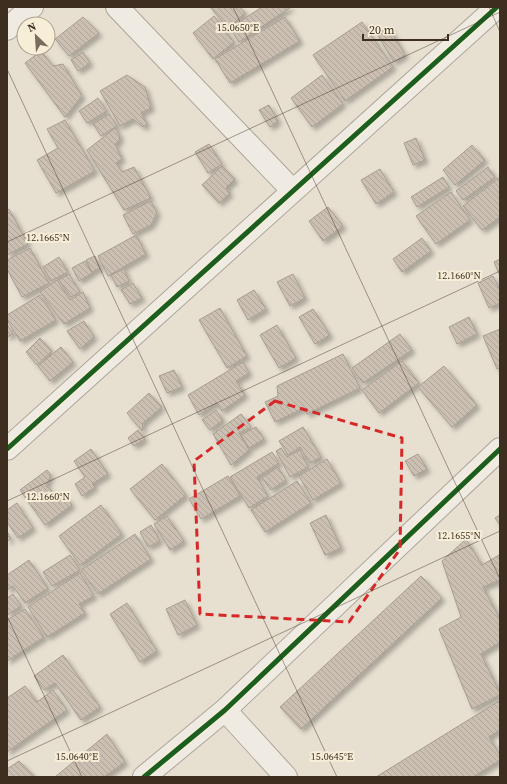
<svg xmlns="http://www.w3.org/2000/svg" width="507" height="784" viewBox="0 0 507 784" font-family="'Source Serif 4',serif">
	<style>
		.building { fill: url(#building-back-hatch); stroke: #a89c90; filter: url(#shadow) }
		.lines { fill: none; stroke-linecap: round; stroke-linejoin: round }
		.minor-casing { stroke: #ada599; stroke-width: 24 }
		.minor { stroke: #efebe3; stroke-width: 22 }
		.cycleway-casing { stroke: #f7eed8; stroke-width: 8 }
		.cycleway { stroke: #1b5e20; stroke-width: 5 }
		.marked { fill: none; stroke: #d62828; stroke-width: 3; stroke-dasharray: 8 5; stroke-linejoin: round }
		.ticks { fill: none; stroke: #3d2e20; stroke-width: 1; stroke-opacity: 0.45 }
		.ticks-label { font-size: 10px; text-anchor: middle; fill: #3d2e20; stroke: #f7eed8; stroke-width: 4; stroke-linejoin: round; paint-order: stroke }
	</style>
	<defs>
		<pattern id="building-back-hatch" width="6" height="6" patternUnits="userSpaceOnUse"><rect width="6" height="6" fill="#cbbfb2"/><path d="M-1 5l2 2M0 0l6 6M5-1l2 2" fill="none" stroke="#afa499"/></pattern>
		<filter id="shadow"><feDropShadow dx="3.5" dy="3.5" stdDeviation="2" flood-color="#0004"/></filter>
	</defs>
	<rect width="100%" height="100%" fill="#e7e0d1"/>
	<path class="building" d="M 210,7 L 240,7 L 245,13 L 228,28 Z
		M 262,7 L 291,7 L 239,42 L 230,28 Z
		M 214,16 L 234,42 L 213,59 L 193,33 Z
		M 83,17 L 99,33 L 69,56 L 55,39 Z
		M 285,17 L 300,41 L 230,83 L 215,59 Z
		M 362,22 L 393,67 L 345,101 L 313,55 Z
		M 389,27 L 405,55 L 394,62 L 377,34 Z
		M 41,51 L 53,66 L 63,64 L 82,96 L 65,117 L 25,63 Z
		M 83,52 L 90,63 L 78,71 L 71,60 Z
		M 127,75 L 145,87 L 151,108 L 141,113 L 147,124 L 143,127 L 133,119 L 120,126 L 100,91 Z
		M 322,75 L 343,104 L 312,127 L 291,98 Z
		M 98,98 L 107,111 L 87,123 L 79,111 Z
		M 269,105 L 278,121 L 270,127 L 259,110 Z
		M 109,114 L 117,126 L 101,136 L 93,124 Z
		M 65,120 L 95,171 L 56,193 L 37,160 L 58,148 L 47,129 Z
		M 115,128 L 120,136 L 119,141 L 115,144 L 122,159 L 116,163 L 122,172 L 134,167 L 151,198 L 124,210 L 87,150 Z
		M 416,138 L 425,160 L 413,165 L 404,143 Z
		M 209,144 L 222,164 L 208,173 L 195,152 Z
		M 472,145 L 485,160 L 455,185 L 443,170 Z
		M 222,166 L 235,179 L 226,188 L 230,193 L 219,203 L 202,185 Z
		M 488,167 L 495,177 L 463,200 L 456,191 Z
		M 380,169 L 394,192 L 376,204 L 361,180 Z
		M 443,177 L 449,187 L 417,207 L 411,197 Z
		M 500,177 L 500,217 L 482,230 L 463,206 Z
		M 451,192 L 470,220 L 436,244 L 416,216 Z
		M 151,201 L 157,213 L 151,225 L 133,234 L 123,215 Z
		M 328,207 L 343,226 L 323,241 L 309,221 Z
		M 9,209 L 28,244 L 7,255 L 7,210 Z
		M 136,235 L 146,254 L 108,276 L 98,256 Z
		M 422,238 L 431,251 L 402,272 L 393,259 Z
		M 30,248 L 49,283 L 22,297 L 7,269 L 7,260 Z
		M 95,256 L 100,268 L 92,272 L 86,260 Z
		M 59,257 L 68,272 L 51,281 L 43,267 Z
		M 500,259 L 500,276 L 494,262 Z
		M 85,261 L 92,273 L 79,281 L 72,268 Z
		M 124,269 L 129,281 L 117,287 L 111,275 Z
		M 69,274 L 80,292 L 71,297 L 59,280 Z
		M 293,274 L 305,298 L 290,306 L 277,282 Z
		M 493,276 L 500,290 L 500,303 L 489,308 L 478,283 Z
		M 57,280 L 70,300 L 83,292 L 90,308 L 64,324 L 40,292 Z
		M 133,283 L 142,298 L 130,304 L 121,290 Z
		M 254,290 L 266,309 L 248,320 L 237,300 Z
		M 40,295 L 56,320 L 20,341 L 7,320 L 7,315 Z
		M 220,308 L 247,356 L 227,368 L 199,320 Z
		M 313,309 L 330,335 L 315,344 L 299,317 Z
		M 469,317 L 477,334 L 457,344 L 449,327 Z
		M 84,321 L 94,337 L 80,349 L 67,331 Z
		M 7,324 L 13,334 L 7,337 Z
		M 277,325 L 296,358 L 279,368 L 260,335 Z
		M 500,329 L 500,368 L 497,369 L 483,336 Z
		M 400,334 L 412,350 L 363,383 L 352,368 Z
		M 40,338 L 52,351 L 37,365 L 26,352 Z
		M 61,347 L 73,362 L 50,381 L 38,366 Z
		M 343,354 L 360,388 L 307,414 L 304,408 L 275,422 L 265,402 L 278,396 L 277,386 Z
		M 402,361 L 419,383 L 379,413 L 362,390 Z
		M 243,362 L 249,373 L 236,381 L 245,395 L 222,411 L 216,403 L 199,415 L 188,395 Z
		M 444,366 L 477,405 L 452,427 L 418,387 Z
		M 174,370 L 182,387 L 167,393 L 159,376 Z
		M 149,393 L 162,407 L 143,423 L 142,431 L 127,413 Z
		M 216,410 L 223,420 L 210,430 L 202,420 Z
		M 241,414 L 251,427 L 239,433 L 249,450 L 231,465 L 213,434 Z
		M 256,427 L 264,439 L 249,448 L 241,435 Z
		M 303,427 L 321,457 L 310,463 L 300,447 L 288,455 L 279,441 Z
		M 138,430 L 145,439 L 134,446 L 128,438 Z
		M 281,448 L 287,457 L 300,450 L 308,467 L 290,477 L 276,451 Z
		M 91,449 L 108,474 L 92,484 L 95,487 L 82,496 L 75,484 L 85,477 L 74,461 Z
		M 272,452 L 279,463 L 257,477 L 268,496 L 249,508 L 230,477 Z
		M 418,454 L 427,469 L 414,476 L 405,461 Z
		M 327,459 L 341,483 L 313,500 L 299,476 Z
		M 162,464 L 186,495 L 155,520 L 130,489 Z
		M 278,467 L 286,480 L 271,490 L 262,478 Z
		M 47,470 L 51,475 L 46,486 L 59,497 L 67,498 L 72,505 L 45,525 L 20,490 Z
		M 228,476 L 240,496 L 201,519 L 189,499 Z
		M 297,481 L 311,503 L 265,532 L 251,510 Z
		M 17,503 L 33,528 L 18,538 L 7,522 L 7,510 Z
		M 101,505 L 122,534 L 80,565 L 59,536 Z
		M 326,515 L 341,548 L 325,555 L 310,523 Z
		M 500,515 L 500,525 L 495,518 Z
		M 167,516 L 184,541 L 170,550 L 154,524 Z
		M 151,525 L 160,541 L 148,547 L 140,532 Z
		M 7,531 L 11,539 L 7,541 Z
		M 135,534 L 151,559 L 98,594 L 81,570 Z
		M 466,539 L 482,565 L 499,555 L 500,557 L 500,580 L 483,587 L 500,619 L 500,642 L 481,654 L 500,693 L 500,695 L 472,709 L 439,629 L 461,617 L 442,561 Z
		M 70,555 L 80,570 L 52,586 L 43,572 Z
		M 29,560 L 48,588 L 25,603 L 13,586 L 7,590 L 7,575 Z
		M 80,573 L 94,596 L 79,604 L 85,613 L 47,637 L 28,607 Z
		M 421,576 L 442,598 L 301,729 L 280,707 Z
		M 13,594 L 21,606 L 7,615 L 7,598 Z
		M 185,600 L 197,625 L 178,635 L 166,609 Z
		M 127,603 L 157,651 L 140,662 L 110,614 Z
		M 25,609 L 44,637 L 7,661 L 7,620 Z
		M 63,655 L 100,707 L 81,720 L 55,683 L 44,690 L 34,676 Z
		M 25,686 L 37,702 L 53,690 L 67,710 L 7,752 L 7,698 Z
		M 499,701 L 500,703 L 500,730 L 489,737 L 500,755 L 500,760 L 473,777 L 376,777 Z
		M 107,734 L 125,762 L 104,777 L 55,777 Z
		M 19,761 L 35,777 L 7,777 L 7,769 Z"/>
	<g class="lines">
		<defs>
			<path id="minor" d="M 117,7 L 293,191
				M 7,29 L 32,7
				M 7,449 L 497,7
				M 225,710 L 286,777
				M 144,777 L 225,710 L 500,449"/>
		</defs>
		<use href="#minor" class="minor-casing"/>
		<use href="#minor" class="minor"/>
		<defs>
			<path id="cycleway" d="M 7,449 L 497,7
				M 144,777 L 225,710 L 500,449"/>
		</defs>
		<use href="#cycleway" class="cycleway-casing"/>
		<use href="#cycleway" class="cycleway"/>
	</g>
	<path class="marked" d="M 275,401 L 402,438 L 400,549 L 349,622 L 200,614 L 194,461 Z"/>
	<path class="ticks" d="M 233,7 L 500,579M 489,7 L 500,32M 7,69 L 337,777M 7,242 L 500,12M 7,501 L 500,271M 7,616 L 82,777M 7,761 L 500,531"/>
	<g class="ticks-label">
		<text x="238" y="31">15.0650°E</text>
		<text x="48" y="241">12.1665°N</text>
		<text x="459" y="279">12.1660°N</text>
		<text x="48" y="500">12.1660°N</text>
		<text x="459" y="539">12.1655°N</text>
		<text x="332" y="760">15.0645°E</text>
		<text x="77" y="760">15.0640°E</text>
	</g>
	<rect width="507" height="784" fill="none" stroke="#3d2e20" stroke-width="16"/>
	<g transform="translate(36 36) rotate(335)"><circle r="19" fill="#f7eed8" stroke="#ada18e"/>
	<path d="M0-3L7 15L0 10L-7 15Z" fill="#786c5e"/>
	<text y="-6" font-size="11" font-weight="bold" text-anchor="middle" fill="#3d2e20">N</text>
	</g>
	<path d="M363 34v6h85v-6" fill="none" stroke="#3d2e20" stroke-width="2"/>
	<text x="369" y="34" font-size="12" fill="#3d2e20" stroke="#f7eed8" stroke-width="3" paint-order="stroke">20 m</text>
</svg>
